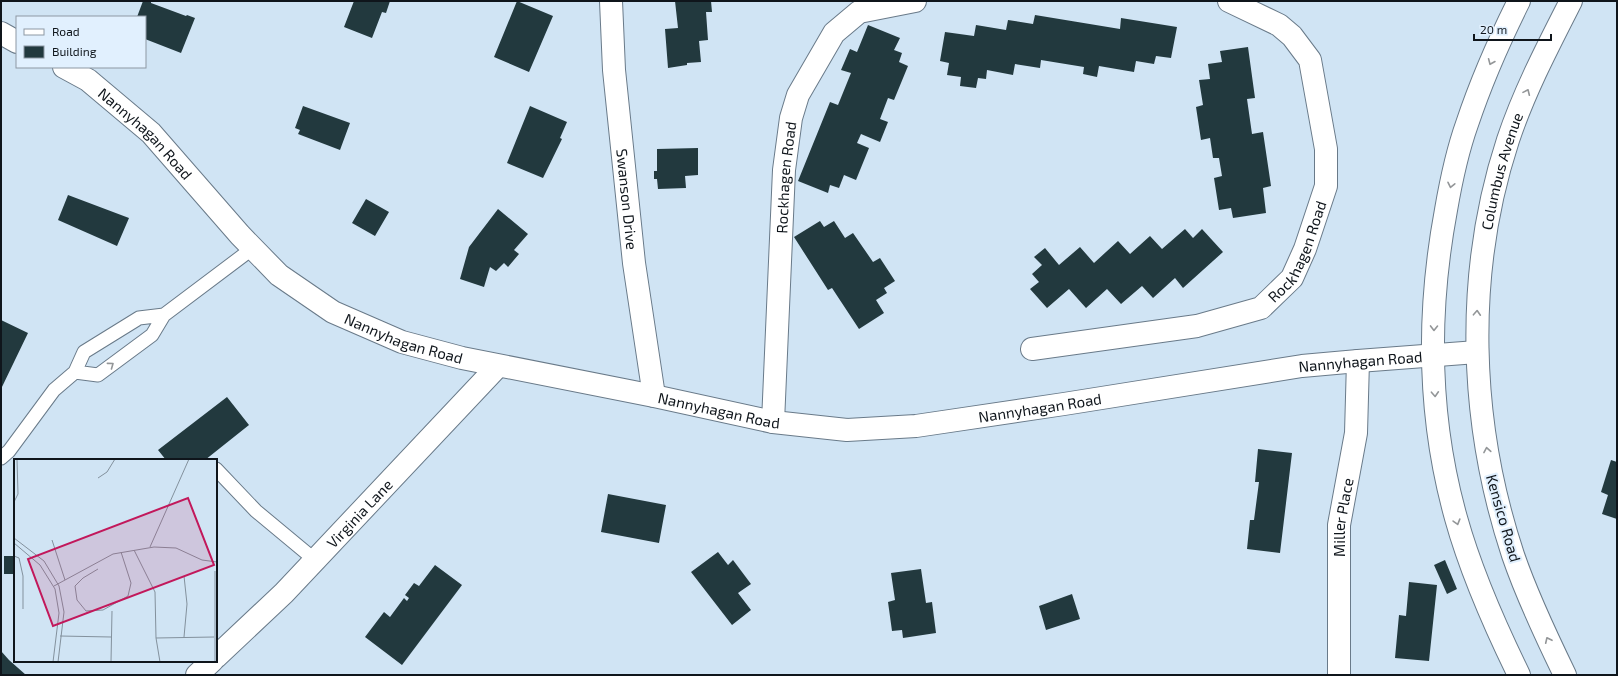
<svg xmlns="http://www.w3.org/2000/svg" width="1618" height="676" viewBox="0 0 1618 676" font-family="'Exo 2',sans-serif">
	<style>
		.building { fill: #22393e }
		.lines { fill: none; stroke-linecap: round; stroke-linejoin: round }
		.service-casing { stroke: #697a89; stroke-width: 15 }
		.minor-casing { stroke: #697a89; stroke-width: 24 }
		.tertiary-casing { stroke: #697a89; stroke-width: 24 }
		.service { stroke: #fff; stroke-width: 13 }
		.minor { stroke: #fff; stroke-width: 22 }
		.tertiary { stroke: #fff; stroke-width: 22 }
		.oneway { stroke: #939698 }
		.labels { text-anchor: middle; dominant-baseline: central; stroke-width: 4; stroke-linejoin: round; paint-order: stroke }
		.street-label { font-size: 15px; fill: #0f151b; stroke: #e1f0fe }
		.inset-road { fill: none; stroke: #83919d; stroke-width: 1 }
		.view { fill: #c2185b; fill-opacity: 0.15; stroke: #c2185b; stroke-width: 2 }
		.inset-edge { fill: none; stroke: #0f151b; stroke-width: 2 }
	</style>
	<rect width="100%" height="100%" fill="#d0e4f4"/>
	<path class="building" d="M 143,1 L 151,1 L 151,3 L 186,16 L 187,15 L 195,18 L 181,53 L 145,39 L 145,17 L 137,17 Z
		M 354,1 L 390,1 L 386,13 L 382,12 L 372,38 L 344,27 Z
		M 517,1 L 553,16 L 529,72 L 494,57 Z
		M 675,1 L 711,1 L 712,12 L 706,12 L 708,40 L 699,41 L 701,62 L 687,63 L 687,65 L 668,68 L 665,29 L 678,28 Z
		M 1035,15 L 1120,29 L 1121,18 L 1177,27 L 1171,58 L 1156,56 L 1154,64 L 1136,61 L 1134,72 L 1099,66 L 1097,77 L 1083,74 L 1084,67 L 1041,60 L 1040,68 L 1015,64 L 1013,75 L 987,70 L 986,79 L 978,78 L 976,88 L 960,86 L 961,77 L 947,75 L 949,63 L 940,61 L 945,32 L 974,36 L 976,25 L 1006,30 L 1008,20 L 1033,24 Z
		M 868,25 L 900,38 L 894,50 L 902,53 L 899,62 L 908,66 L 894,100 L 888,98 L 880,119 L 888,122 L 880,142 L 861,134 L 857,143 L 869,148 L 856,180 L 844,175 L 839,188 L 830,185 L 828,193 L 798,181 L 830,102 L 838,105 L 851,73 L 841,70 L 850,49 L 857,52 Z
		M 1248,47 L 1255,98 L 1247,99 L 1252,134 L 1263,132 L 1271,186 L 1263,188 L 1266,213 L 1233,218 L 1231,208 L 1219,210 L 1214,178 L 1222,176 L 1219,158 L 1213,158 L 1210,138 L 1201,140 L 1196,107 L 1203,105 L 1199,80 L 1210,79 L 1208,64 L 1222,62 L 1220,51 Z
		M 303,106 L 350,123 L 340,150 L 298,134 L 300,130 L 295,128 Z
		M 530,106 L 567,122 L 560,138 L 562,139 L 543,178 L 507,163 Z
		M 698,148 L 698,175 L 685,176 L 686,188 L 658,189 L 657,179 L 654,179 L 654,171 L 657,171 L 657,149 Z
		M 68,195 L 129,218 L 117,246 L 58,220 Z
		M 366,199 L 389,212 L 375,236 L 352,223 Z
		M 498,209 L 528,234 L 514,250 L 519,254 L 508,267 L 504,263 L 496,271 L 490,267 L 484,287 L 460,279 L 469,247 Z
		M 820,221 L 824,227 L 834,221 L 845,238 L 853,233 L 873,262 L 880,258 L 895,281 L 884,288 L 887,293 L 876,300 L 884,313 L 859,329 L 832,288 L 828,290 L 794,237 Z
		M 1185,229 L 1193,238 L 1202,229 L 1223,252 L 1183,288 L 1175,278 L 1153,298 L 1142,286 L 1121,304 L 1107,289 L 1086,308 L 1069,289 L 1047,308 L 1030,289 L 1039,282 L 1032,274 L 1042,265 L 1034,257 L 1045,248 L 1059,265 L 1080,247 L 1094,263 L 1118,241 L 1130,254 L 1150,236 L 1162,249 Z
		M 1,320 L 28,333 L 1,389 Z
		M 227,397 L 249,425 L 205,460 L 166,460 L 158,450 Z
		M 1258,449 L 1292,453 L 1280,553 L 1247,549 L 1250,520 L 1254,520 L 1259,482 L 1255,482 Z
		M 1611,460 L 1617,462 L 1617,519 L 1602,514 L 1608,495 L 1601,492 Z
		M 608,494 L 666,505 L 659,543 L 601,532 Z
		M 718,552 L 728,565 L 733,560 L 751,584 L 738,593 L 751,610 L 732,625 L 691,572 Z
		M 4,556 L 15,556 L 15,574 L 4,574 Z
		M 1445,560 L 1457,589 L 1447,594 L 1434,565 Z
		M 435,565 L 462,585 L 402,665 L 365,637 L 384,612 L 390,617 L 404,598 L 407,601 L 409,598 L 405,595 L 414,583 L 419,586 Z
		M 921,569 L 926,603 L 932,602 L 936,633 L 903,638 L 902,630 L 892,631 L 888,602 L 895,600 L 891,573 Z
		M 1409,582 L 1437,585 L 1429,661 L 1395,658 L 1399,615 L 1406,616 Z
		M 1072,594 L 1080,619 L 1046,630 L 1039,606 Z
		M 1,651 L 9,660 L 26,675 L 1,675 Z"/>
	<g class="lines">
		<defs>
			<path id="service" d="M 75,372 L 98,375 L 152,335 L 164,315 L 253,248
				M 1,458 L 9,451 L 54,390 L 75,372 L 84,352 L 139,318 L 164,315
				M 216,469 L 256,511 L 315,560"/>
			<g id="minor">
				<path id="s1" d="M 611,1 L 614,70 L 634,263 L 654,396"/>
				<path id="s2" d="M 1032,349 L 1197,326 L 1261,308 L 1292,278 L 1305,249 L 1326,186 L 1326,149 L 1310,60 L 1292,36 L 1279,25 L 1229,1"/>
				<path id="s3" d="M 773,422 L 784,170 L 791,118 L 798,95 L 834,33 L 859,12 L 915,1"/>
				<path id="s4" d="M 216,657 L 284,593 L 498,366"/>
				<path d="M 197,675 L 212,661"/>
				<path id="s5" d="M 1339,675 L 1339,525 L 1356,433 L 1358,361"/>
			</g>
			<g id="tertiary">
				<path d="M 1,33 L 17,42"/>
				<path id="s6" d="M 64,67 L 88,80 L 151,133 L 240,235 L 279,275 L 333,312 L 402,342 L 462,358 L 654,396 L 773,422 L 847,430 L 916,426 L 1064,404 L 1302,366 L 1358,361 L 1477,352"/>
				<path d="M 1519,675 C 1494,624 1471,572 1456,518 C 1428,418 1427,312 1446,210 C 1451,181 1457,152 1467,124 C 1481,82 1499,41 1519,1"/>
				<path id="s7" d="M 1565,675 C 1546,636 1527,596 1513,555 C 1469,422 1464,274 1508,140 C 1524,92 1548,46 1571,1"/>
			</g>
		</defs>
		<use href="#service" class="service-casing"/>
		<use href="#minor" class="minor-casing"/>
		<use href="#tertiary" class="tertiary-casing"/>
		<use href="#service" class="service"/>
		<use href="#minor" class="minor"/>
		<use href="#tertiary" class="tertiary"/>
	</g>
	<defs><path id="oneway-chevron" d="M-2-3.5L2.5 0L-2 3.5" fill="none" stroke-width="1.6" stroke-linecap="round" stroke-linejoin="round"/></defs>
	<g class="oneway">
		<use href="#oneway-chevron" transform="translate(1491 62) rotate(113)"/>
		<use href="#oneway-chevron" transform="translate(1527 92) rotate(-66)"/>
		<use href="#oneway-chevron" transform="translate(1451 185) rotate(102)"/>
		<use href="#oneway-chevron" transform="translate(1477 313) rotate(-87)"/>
		<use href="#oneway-chevron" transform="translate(1434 328) rotate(91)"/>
		<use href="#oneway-chevron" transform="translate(111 365) rotate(-36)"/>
		<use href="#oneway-chevron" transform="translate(1435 394) rotate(87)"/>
		<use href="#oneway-chevron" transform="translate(1487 450) rotate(-100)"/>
		<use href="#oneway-chevron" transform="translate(1457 522) rotate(74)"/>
		<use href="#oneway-chevron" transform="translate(1548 640) rotate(-115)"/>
	</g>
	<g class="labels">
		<g class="street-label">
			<text stroke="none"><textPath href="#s6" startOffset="106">Nannyhagan Road</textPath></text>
			<text stroke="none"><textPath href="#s7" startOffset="521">Columbus Avenue</textPath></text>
			<text stroke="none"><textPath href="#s3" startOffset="245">Rockhagen Road</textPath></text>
			<text stroke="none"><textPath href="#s1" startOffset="199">Swanson Drive</textPath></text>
			<text stroke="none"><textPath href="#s2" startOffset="302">Rockhagen Road</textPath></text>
			<text stroke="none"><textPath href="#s6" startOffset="442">Nannyhagan Road</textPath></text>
			<text stroke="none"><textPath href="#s6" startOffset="1414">Nannyhagan Road</textPath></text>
			<text stroke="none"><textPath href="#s6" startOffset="1090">Nannyhagan Road</textPath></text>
			<text stroke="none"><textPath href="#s6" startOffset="766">Nannyhagan Road</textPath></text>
			<text stroke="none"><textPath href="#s4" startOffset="203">Virginia Lane</textPath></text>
			<text stroke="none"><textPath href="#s5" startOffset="158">Miller Place</textPath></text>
			<text transform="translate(1504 518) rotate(74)">Kensico Road</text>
		</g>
	</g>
	<g transform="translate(14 459)">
		<rect width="203" height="203" fill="#d0e4f4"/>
		<path class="inset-road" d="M 84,19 L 93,13 L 101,0M 0,43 L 4,35 L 3,0M 0,79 L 30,102 L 45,127 L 50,153 L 44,203M 38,81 L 51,121M 0,84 L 26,106 L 41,130 L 45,154 L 39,203M 136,88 L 175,0M 120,91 L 141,133 L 142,179 L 146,203M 0,97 L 5,99 L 9,117 L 9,150M 84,110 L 69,119 L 61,127 L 63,141 L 72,152 L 89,151 L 114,137 L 117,124 L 107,93M 40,127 L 99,95 L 140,88 L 162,89 L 188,101 L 203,103M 46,177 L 97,178M 170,178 L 173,145 L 170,117M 142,179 L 200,178M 97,203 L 98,152M 201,203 L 201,112"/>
		<path class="view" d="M 174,39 L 200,106 L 39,167 L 14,100 Z"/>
		<rect width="203" height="203" class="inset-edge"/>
	</g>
	<rect width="1618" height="676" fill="none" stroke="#0f151b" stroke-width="4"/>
	<rect x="16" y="16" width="130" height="52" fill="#e1f0fe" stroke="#8d98a3"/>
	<rect x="24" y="29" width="20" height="6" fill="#ffffff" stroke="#8d98a3"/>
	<text x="52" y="36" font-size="12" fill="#0f151b">Road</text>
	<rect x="24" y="46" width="20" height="12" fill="#22393e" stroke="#8d98a3"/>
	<text x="52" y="56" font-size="12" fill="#0f151b">Building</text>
	<path d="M1474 34v6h77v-6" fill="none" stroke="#0f151b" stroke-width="2"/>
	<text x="1480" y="34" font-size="12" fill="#0f151b" stroke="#e1f0fe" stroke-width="3" paint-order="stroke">20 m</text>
</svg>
